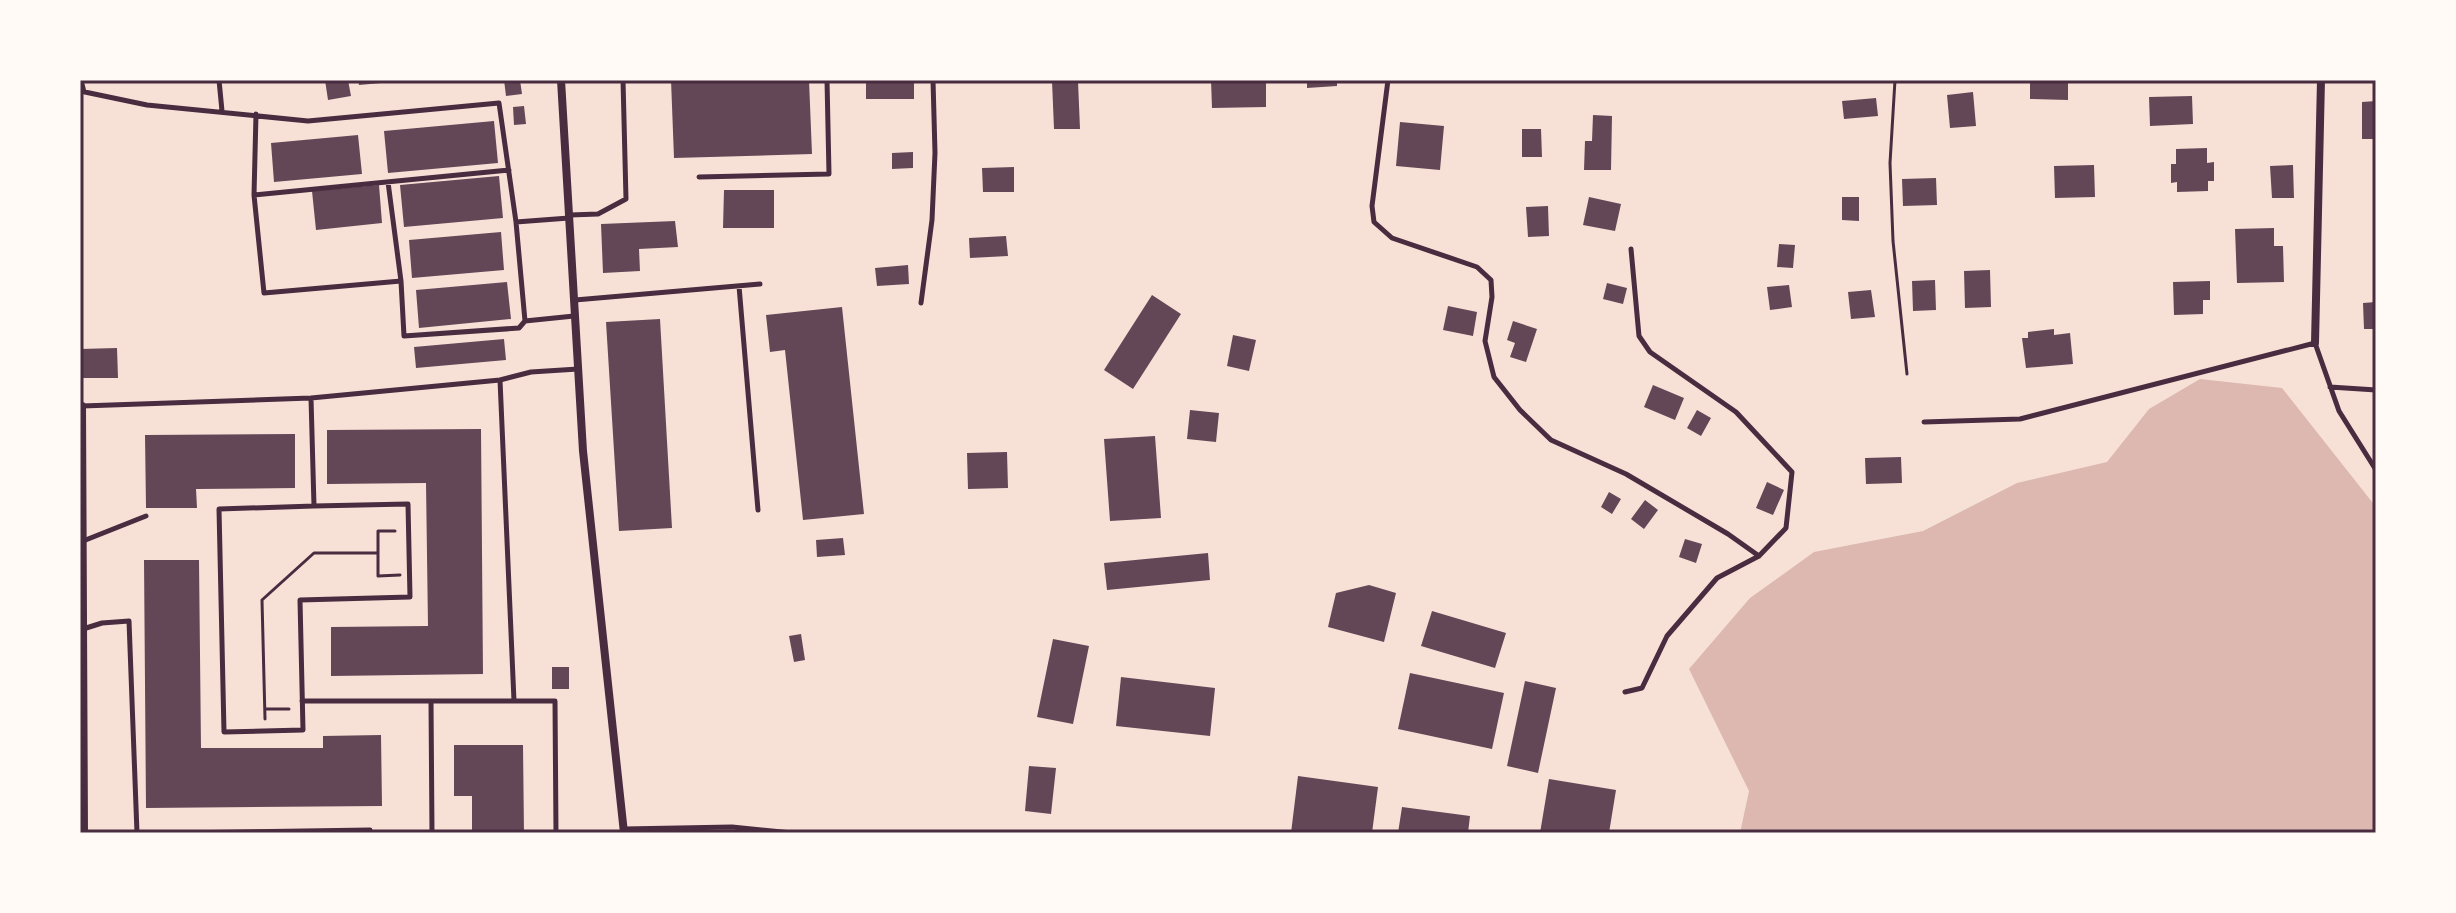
<svg xmlns="http://www.w3.org/2000/svg" width="2456" height="913" viewBox="0 0 2456 913" font-family="'Source Sans 3',sans-serif">
	<style>
		.water { fill: #dcb8b0 }
		.building { fill: #644757 }
		.lines { fill: none; stroke-linecap: round; stroke-linejoin: round }
		.path { stroke: #4a2c40; stroke-width: 3 }
		.service { stroke: #4a2c40; stroke-width: 5 }
		.minor { stroke: #4a2c40; stroke-width: 8 }
		.neatline { fill: none; stroke: #4a2c40; stroke-width: 3 }
	</style>
	<rect width="100%" height="100%" fill="#f7e1d7"/>
	<path class="water" d="M 2200,379 L 2282,388 L 2376,507 L 2376,833 L 1740,833 L 1749,791 L 1689,669 L 1750,598 L 1814,552 L 1923,531 L 2017,483 L 2107,462 L 2149,409 Z"/>
	<path class="building" d="M 325,80 L 348,80 L 351,96 L 328,100 Z
		M 358,80 L 392,80 L 392,82 L 359,85 Z
		M 504,80 L 520,80 L 522,94 L 506,96 Z
		M 671,80 L 809,80 L 812,154 L 674,158 Z
		M 866,80 L 914,80 L 914,99 L 866,99 Z
		M 1211,80 L 1266,80 L 1266,107 L 1212,108 Z
		M 1307,80 L 1337,80 L 1337,86 L 1307,88 Z
		M 2030,80 L 2068,80 L 2068,100 L 2030,99 Z
		M 1052,81 L 1078,81 L 1080,129 L 1054,129 Z
		M 1973,92 L 1976,126 L 1950,128 L 1947,95 Z
		M 2192,96 L 2193,124 L 2150,126 L 2149,97 Z
		M 1876,98 L 1878,116 L 1844,119 L 1842,101 Z
		M 2376,101 L 2376,139 L 2362,139 L 2362,102 Z
		M 524,106 L 526,124 L 514,125 L 513,107 Z
		M 1593,115 L 1612,116 L 1611,170 L 1584,170 L 1585,141 L 1592,141 Z
		M 494,121 L 498,163 L 388,173 L 384,131 Z
		M 1400,122 L 1444,126 L 1440,170 L 1396,166 Z
		M 1522,129 L 1541,129 L 1542,157 L 1522,157 Z
		M 358,135 L 362,174 L 274,182 L 271,143 Z
		M 2207,148 L 2207,163 L 2214,162 L 2214,181 L 2208,181 L 2208,191 L 2177,192 L 2177,182 L 2171,183 L 2171,164 L 2176,164 L 2176,149 Z
		M 913,152 L 913,168 L 892,169 L 892,153 Z
		M 2094,165 L 2095,197 L 2055,198 L 2054,166 Z
		M 2293,165 L 2294,198 L 2272,198 L 2270,166 Z
		M 1014,167 L 1014,192 L 983,192 L 982,168 Z
		M 499,176 L 503,218 L 404,227 L 400,185 Z
		M 1936,178 L 1937,205 L 1903,206 L 1902,179 Z
		M 379,185 L 382,223 L 316,230 L 312,191 Z
		M 724,190 L 774,190 L 774,228 L 723,228 Z
		M 1589,197 L 1621,204 L 1615,231 L 1583,225 Z
		M 1842,197 L 1859,197 L 1859,221 L 1842,220 Z
		M 1548,206 L 1549,236 L 1528,237 L 1526,207 Z
		M 675,221 L 678,247 L 639,249 L 640,271 L 603,273 L 601,224 Z
		M 2274,228 L 2274,246 L 2283,246 L 2284,282 L 2237,283 L 2235,229 Z
		M 501,232 L 504,270 L 412,278 L 409,240 Z
		M 1006,236 L 1008,256 L 970,258 L 969,238 Z
		M 1779,244 L 1795,245 L 1793,268 L 1777,267 Z
		M 908,265 L 909,284 L 877,286 L 875,268 Z
		M 1990,270 L 1991,307 L 1965,308 L 1964,271 Z
		M 1935,280 L 1936,310 L 1913,311 L 1912,281 Z
		M 2210,281 L 2210,300 L 2203,300 L 2203,314 L 2174,315 L 2173,282 Z
		M 507,282 L 511,319 L 419,328 L 416,290 Z
		M 1607,283 L 1627,288 L 1623,304 L 1603,299 Z
		M 1789,285 L 1792,307 L 1770,310 L 1767,287 Z
		M 1871,290 L 1875,317 L 1851,319 L 1848,292 Z
		M 1152,295 L 1181,314 L 1133,389 L 1104,370 Z
		M 2376,302 L 2376,329 L 2364,329 L 2363,303 Z
		M 1448,306 L 1477,312 L 1473,336 L 1443,330 Z
		M 842,307 L 864,514 L 803,520 L 785,350 L 770,352 L 766,315 Z
		M 660,319 L 672,528 L 619,531 L 606,322 Z
		M 1513,321 L 1537,329 L 1526,362 L 1510,357 L 1515,343 L 1507,340 Z
		M 2054,329 L 2054,335 L 2070,333 L 2073,364 L 2026,368 L 2022,338 L 2028,338 L 2028,332 Z
		M 1233,335 L 1256,340 L 1249,371 L 1227,366 Z
		M 504,339 L 506,360 L 416,368 L 414,347 Z
		M 117,348 L 118,378 L 82,378 L 80,349 Z
		M 1653,385 L 1684,398 L 1675,420 L 1644,407 Z
		M 1190,410 L 1219,413 L 1216,442 L 1187,439 Z
		M 1697,410 L 1711,418 L 1701,436 L 1687,428 Z
		M 481,429 L 483,674 L 331,676 L 331,627 L 428,626 L 426,483 L 327,484 L 327,430 Z
		M 295,434 L 295,488 L 196,489 L 197,508 L 146,508 L 145,435 Z
		M 1155,436 L 1161,518 L 1110,521 L 1104,439 Z
		M 1007,452 L 1008,488 L 968,489 L 967,453 Z
		M 1901,457 L 1902,483 L 1866,484 L 1865,458 Z
		M 1767,482 L 1784,490 L 1773,515 L 1756,508 Z
		M 1609,492 L 1621,499 L 1612,514 L 1601,507 Z
		M 1645,500 L 1658,510 L 1644,529 L 1631,519 Z
		M 843,538 L 845,555 L 817,557 L 816,540 Z
		M 1685,539 L 1702,544 L 1696,563 L 1679,557 Z
		M 1208,553 L 1210,580 L 1107,590 L 1104,563 Z
		M 144,560 L 199,560 L 201,748 L 323,748 L 323,736 L 381,735 L 382,806 L 146,808 Z
		M 1369,585 L 1396,593 L 1384,642 L 1328,627 L 1336,593 Z
		M 1432,611 L 1506,633 L 1495,668 L 1421,646 Z
		M 801,634 L 805,660 L 794,662 L 789,636 Z
		M 1053,639 L 1089,646 L 1073,724 L 1037,717 Z
		M 552,667 L 569,667 L 569,689 L 552,689 Z
		M 1410,673 L 1504,693 L 1492,749 L 1398,729 Z
		M 1121,677 L 1215,688 L 1210,736 L 1116,726 Z
		M 1525,681 L 1556,688 L 1538,773 L 1507,766 Z
		M 454,745 L 523,745 L 524,833 L 472,833 L 472,796 L 454,796 Z
		M 1029,766 L 1056,768 L 1051,814 L 1025,811 Z
		M 1298,776 L 1378,787 L 1372,833 L 1291,833 Z
		M 1549,779 L 1616,790 L 1609,833 L 1540,833 Z
		M 1402,807 L 1470,816 L 1468,833 L 1398,833 Z"/>
	<g class="lines">
		<path class="path" d="M 1895,80 L 1890,163 L 1893,241 L 1907,374
			M 378,553 L 378,576 L 400,575
			M 265,709 L 289,709
			M 265,719 L 262,600 L 314,553 L 378,553 L 378,531 L 395,531"/>
		<path class="service" d="M 81,80 L 84,92
			M 219,80 L 222,111
			M 1388,80 L 1372,206 L 1374,222 L 1392,238 L 1477,267 L 1491,280 L 1492,297 L 1485,341 L 1494,377 L 1520,410 L 1551,440 L 1626,474 L 1728,534 L 1759,556
			M 80,91 L 147,105 L 308,121 L 499,103 L 516,222 L 525,321 L 574,316
			M 256,114 L 254,195 L 264,293 L 401,281
			M 699,177 L 829,174 L 827,80
			M 388,182 L 401,281 L 404,336 L 519,328 L 525,321
			M 254,195 L 509,170
			M 570,215 L 598,214 L 626,199 L 623,80
			M 516,222 L 569,218
			M 739,286 L 758,510
			M 575,300 L 760,284
			M 921,303 L 932,220 L 935,153 L 933,80
			M 500,380 L 531,372 L 578,369
			M 2330,387 L 2376,390
			M 311,398 L 314,506 L 219,509 L 224,732 L 303,730 L 300,600 L 410,597 L 408,504 L 314,506
			M 82,406 L 311,398 L 500,380 L 514,701
			M 1924,422 L 2020,419 L 2315,343 L 2339,411 L 2376,470
			M 83,541 L 146,516
			M 83,629 L 102,623 L 129,621 L 137,833
			M 1625,692 L 1642,688 L 1667,636 L 1717,578 L 1759,556 L 1786,528 L 1792,472 L 1736,412 L 1650,352 L 1639,336 L 1631,249
			M 302,701 L 555,701 L 556,833
			M 431,701 L 432,833
			M 624,829 L 732,827 L 792,833
			M 182,833 L 370,830 L 370,833"/>
		<path class="minor" d="M 561,80 L 583,451 L 624,833
			M 2315,343 L 2321,80
			M 80,406 L 82,406 L 84,833"/>
	</g>
	<rect width="2456" height="913" fill="none" stroke="#fffaf5" stroke-width="164"/>
	<rect x="82" y="82" width="2292" height="749" class="neatline"/>
</svg>
